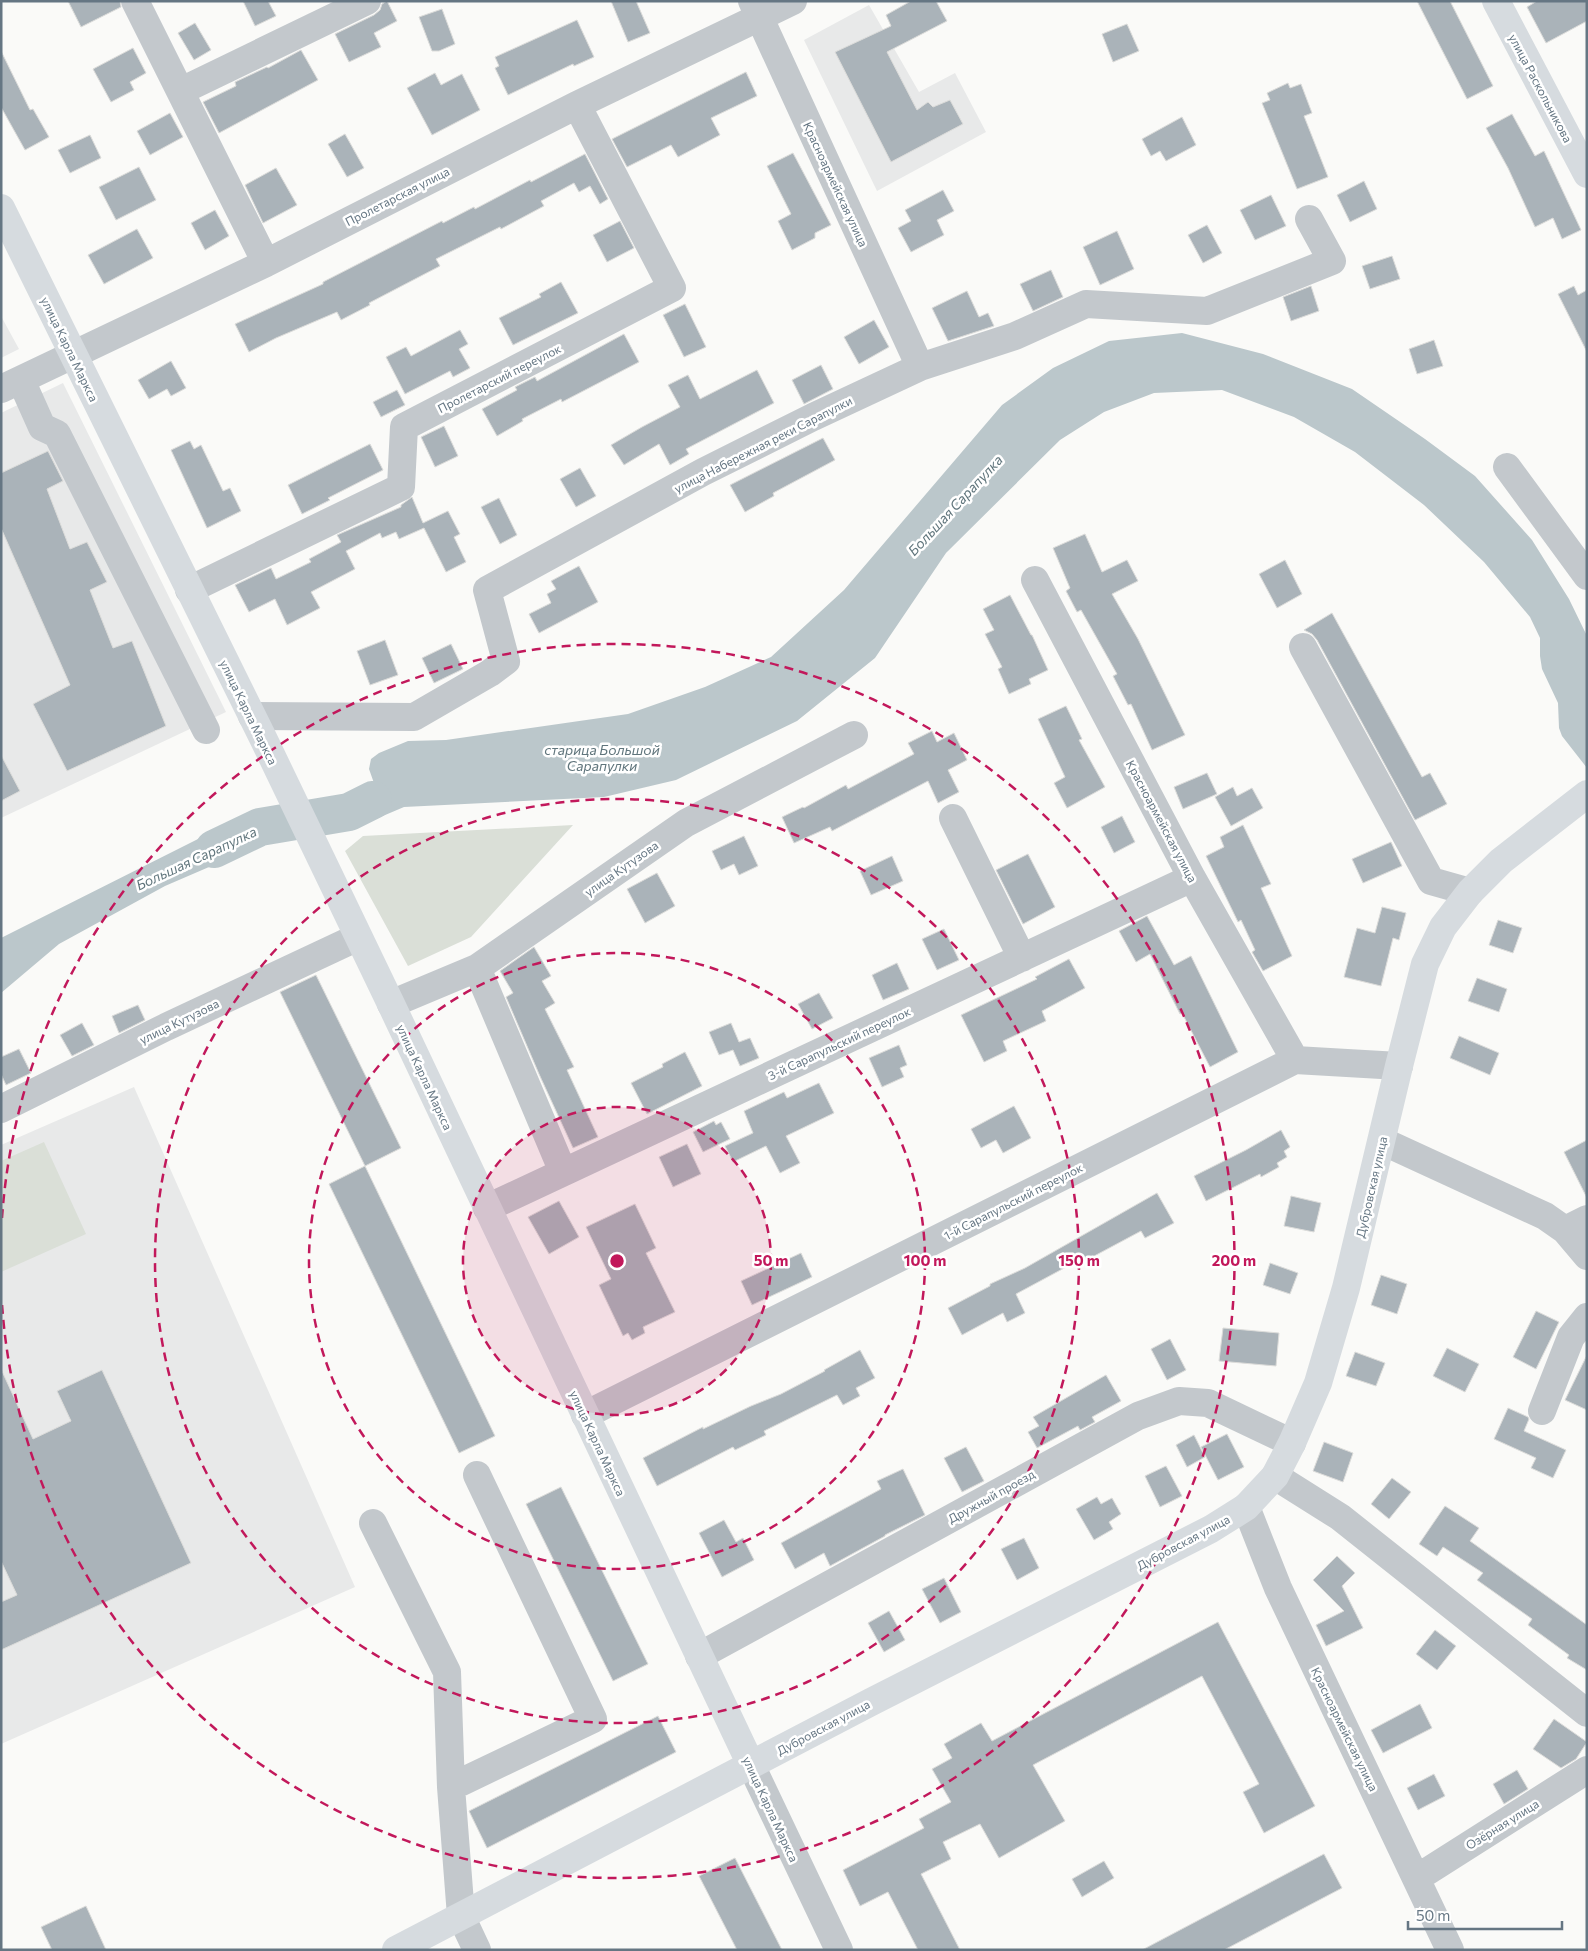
<svg xmlns="http://www.w3.org/2000/svg" width="1588" height="1951" viewBox="0 0 1588 1951" font-family="Commissioner,sans-serif">
	<style>
		.built { fill: #e8e9e9 }
		.green { fill: #dadfd7 }
		.water { fill: #bbc7cb }
		.lines { fill: none; stroke-linecap: round; stroke-linejoin: round }
		.river { stroke: #bbc7cb; stroke-width: 38 }
		.building { fill: #aab3b9; stroke: #dcdcda }
		.minor { stroke: #c3c8cc; stroke-width: 28 }
		.major { stroke: #d6dbdf; stroke-width: 28 }
		.ring { fill: none; stroke: #c2185b; stroke-width: 2.5; stroke-dasharray: 9 6 }
		.labels { text-anchor: middle; dominant-baseline: central; stroke-width: 5; stroke-linejoin: round; paint-order: stroke }
		.street-label { font-size: 12px; fill: #657683; stroke: #fff }
		.water-label { font-size: 14px; font-style: italic; fill: #60757c; stroke: #fff }
		.centre { fill: #c2185b; stroke: #fff; stroke-width: 2.5 }
		.ring-label { font-size: 15px; text-anchor: middle; font-weight: bold; fill: #c2185b; stroke: #fff; stroke-width: 5; stroke-linejoin: round; paint-order: stroke }
	</style>
	<rect width="100%" height="100%" fill="#fafaf8"/>
	<path class="built" d="M 869,5 L 919,92 L 955,73 L 986,132 L 877,191 L 804,40 Z
		M 1,316 L 19,349 L 1,358 Z
		M 63,383 L 226,712 L 1,818 L 1,413 Z
		M 134,1087 L 355,1587 L 1,1744 L 1,1145 Z"/>
	<path class="green" d="M 573,825 L 471,937 L 408,966 L 345,851 L 363,836 Z
		M 44,1142 L 86,1234 L 1,1272 L 1,1161 Z"/>
	<path class="water" d="M 1182,333 L 1263,354 L 1352,389 L 1425,439 L 1475,476 L 1532,540 L 1569,599 L 1587,636 L 1587,768 L 1562,736 L 1559,728 L 1558,703 L 1542,669 L 1540,656 L 1540,638 L 1530,617 L 1484,562 L 1424,505 L 1355,452 L 1294,417 L 1222,390 L 1154,393 L 1104,412 L 1060,440 L 946,553 L 875,658 L 797,721 L 676,780 L 604,797 L 404,807 L 371,821 L 332,827 L 324,812 L 344,800 L 368,795 L 373,791 L 375,786 L 369,769 L 371,759 L 379,753 L 408,741 L 446,740 L 628,714 L 705,687 L 771,657 L 844,590 L 1002,405 L 1053,368 L 1109,341 Z
		M 255,816 L 267,842 L 165,886 L 59,944 L 1,993 L 1,938 L 200,838 Z"/>
	<g class="lines">
		<path class="river" d="M 214,849 L 260,827 L 349,812 L 373,800"/>
	</g>
	<path class="building" d="M 68,1 L 120,1 L 121,7 L 81,27 Z
		M 243,1 L 268,1 L 276,16 L 255,26 Z
		M 387,1 L 397,21 L 374,33 L 381,47 L 349,62 L 335,34 L 374,15 L 380,10 L 382,4 Z
		M 611,1 L 636,1 L 650,33 L 628,42 Z
		M 911,1 L 936,1 L 947,21 L 887,52 L 917,110 L 928,102 L 933,107 L 950,100 L 963,124 L 891,162 L 835,52 L 891,26 L 886,15 Z
		M 1417,1 L 1450,1 L 1493,86 L 1467,99 Z
		M 1537,1 L 1587,1 L 1587,21 L 1546,43 L 1527,7 Z
		M 442,9 L 455,44 L 439,51 L 432,51 L 419,17 Z
		M 577,20 L 594,57 L 574,66 L 573,64 L 508,95 L 495,68 L 499,66 L 495,57 Z
		M 195,23 L 211,50 L 194,60 L 178,33 Z
		M 1127,24 L 1139,51 L 1113,62 L 1102,34 Z
		M 133,48 L 146,73 L 130,82 L 134,90 L 111,102 L 93,69 Z
		M 301,50 L 318,80 L 219,133 L 203,102 L 236,86 L 235,82 L 267,67 L 268,68 Z
		M 1,51 L 30,110 L 33,109 L 49,137 L 25,150 L 1,107 Z
		M 746,72 L 757,96 L 711,118 L 720,135 L 678,157 L 671,145 L 627,167 L 612,139 Z
		M 435,73 L 441,85 L 462,74 L 480,110 L 432,135 L 407,88 Z
		M 1288,83 L 1290,88 L 1301,84 L 1312,113 L 1304,116 L 1328,177 L 1297,189 L 1262,103 L 1270,100 L 1267,93 Z
		M 170,113 L 183,137 L 150,155 L 137,131 Z
		M 1512,114 L 1535,156 L 1544,151 L 1581,230 L 1562,239 L 1553,218 L 1535,227 L 1508,168 L 1486,128 Z
		M 1182,117 L 1196,145 L 1166,161 L 1160,151 L 1151,156 L 1142,139 Z
		M 345,134 L 364,168 L 347,177 L 328,144 Z
		M 90,135 L 101,158 L 70,173 L 58,150 Z
		M 793,153 L 831,225 L 815,233 L 815,238 L 792,250 L 778,221 L 791,214 L 767,166 Z
		M 585,154 L 608,199 L 600,204 L 590,186 L 579,192 L 574,183 L 541,201 L 544,206 L 501,229 L 500,227 L 436,259 L 440,266 L 369,303 L 370,305 L 341,320 L 337,312 L 276,338 L 249,352 L 235,324 L 323,284 L 323,282 L 442,221 L 443,223 L 474,207 L 475,209 L 530,180 L 531,182 Z
		M 139,167 L 156,200 L 116,220 L 99,187 Z
		M 276,168 L 297,205 L 263,223 L 245,185 Z
		M 1364,181 L 1377,209 L 1350,222 L 1337,195 Z
		M 943,190 L 954,211 L 937,220 L 944,235 L 911,252 L 898,228 L 911,221 L 905,210 Z
		M 1271,195 L 1286,226 L 1255,240 L 1240,210 Z
		M 215,210 L 229,236 L 205,250 L 191,223 Z
		M 620,221 L 634,248 L 607,262 L 593,235 Z
		M 1207,225 L 1222,253 L 1203,263 L 1188,235 Z
		M 137,229 L 153,258 L 104,284 L 88,255 Z
		M 1117,231 L 1134,269 L 1100,285 L 1083,247 Z
		M 1392,256 L 1400,279 L 1370,289 L 1362,266 Z
		M 1051,270 L 1063,297 L 1033,311 L 1020,284 Z
		M 561,282 L 578,313 L 513,345 L 499,318 L 541,297 L 539,294 Z
		M 1311,286 L 1319,311 L 1291,321 L 1283,297 Z
		M 1574,286 L 1578,295 L 1587,290 L 1587,352 L 1558,294 Z
		M 967,291 L 979,317 L 988,313 L 994,326 L 948,341 L 932,308 Z
		M 685,304 L 706,347 L 684,357 L 663,315 Z
		M 874,320 L 889,347 L 859,364 L 844,337 Z
		M 460,330 L 468,344 L 459,349 L 470,368 L 453,377 L 450,371 L 405,394 L 386,357 L 406,347 L 411,356 Z
		M 624,334 L 639,362 L 562,402 L 561,399 L 522,419 L 523,421 L 497,436 L 482,409 L 517,390 L 515,387 L 535,377 L 537,381 Z
		M 1434,340 L 1443,366 L 1417,374 L 1409,349 Z
		M 171,361 L 186,388 L 171,396 L 167,389 L 149,399 L 138,380 Z
		M 821,365 L 833,389 L 804,404 L 792,380 Z
		M 757,370 L 774,403 L 686,449 L 689,454 L 670,465 L 659,444 L 624,465 L 611,445 L 642,427 L 680,407 L 668,385 L 688,375 L 700,399 Z
		M 397,390 L 405,405 L 381,417 L 373,402 Z
		M 444,426 L 458,456 L 435,467 L 421,437 Z
		M 823,438 L 835,460 L 773,493 L 774,496 L 745,512 L 730,485 Z
		M 190,441 L 194,449 L 201,445 L 223,491 L 230,488 L 241,511 L 207,528 L 171,450 Z
		M 370,444 L 383,470 L 328,498 L 330,500 L 302,514 L 288,485 Z
		M 48,451 L 63,481 L 47,489 L 70,549 L 87,542 L 107,582 L 90,590 L 113,648 L 132,641 L 166,726 L 67,771 L 33,704 L 70,685 L 1,528 L 1,473 Z
		M 580,468 L 596,496 L 576,507 L 560,479 Z
		M 412,497 L 423,523 L 448,511 L 460,534 L 454,537 L 466,562 L 446,572 L 424,528 L 399,539 L 396,532 L 382,538 L 380,533 L 346,551 L 355,569 L 311,592 L 320,608 L 287,625 L 275,599 L 249,612 L 235,585 L 271,568 L 276,579 L 311,562 L 309,559 L 341,542 L 337,535 L 401,507 L 401,505 Z
		M 499,498 L 517,535 L 500,544 L 481,507 Z
		M 1085,534 L 1102,572 L 1127,560 L 1138,581 L 1112,594 L 1138,639 L 1185,735 L 1152,750 L 1131,704 L 1128,705 L 1113,676 L 1117,674 L 1081,610 L 1077,612 L 1066,591 L 1070,588 L 1053,548 Z
		M 1285,560 L 1302,594 L 1277,608 L 1259,574 Z
		M 579,566 L 598,602 L 539,633 L 529,614 L 551,603 L 547,594 L 556,589 L 551,581 Z
		M 1010,595 L 1031,635 L 1032,635 L 1048,670 L 1029,679 L 1031,684 L 1009,694 L 998,669 L 1002,667 L 985,634 L 994,630 L 983,609 Z
		M 1332,613 L 1422,777 L 1430,773 L 1447,804 L 1415,820 L 1317,640 L 1312,634 L 1304,630 Z
		M 385,640 L 398,675 L 370,685 L 357,651 Z
		M 451,644 L 463,669 L 434,683 L 422,658 Z
		M 1066,706 L 1082,739 L 1079,740 L 1105,787 L 1067,808 L 1054,783 L 1065,777 L 1038,719 Z
		M 932,731 L 937,742 L 954,733 L 967,760 L 948,770 L 959,792 L 938,803 L 928,781 L 832,831 L 830,827 L 794,843 L 782,817 L 803,807 L 804,808 L 846,785 L 848,789 L 914,754 L 908,743 Z
		M 1,755 L 20,791 L 1,801 Z
		M 1207,773 L 1217,794 L 1183,809 L 1174,787 Z
		M 1233,787 L 1237,796 L 1252,788 L 1263,808 L 1231,826 L 1215,797 Z
		M 1122,816 L 1135,842 L 1114,853 L 1101,827 Z
		M 1243,825 L 1271,884 L 1261,888 L 1292,956 L 1263,971 L 1252,952 L 1255,950 L 1241,920 L 1238,922 L 1206,856 L 1224,847 L 1220,837 Z
		M 744,836 L 758,866 L 739,875 L 734,864 L 721,870 L 712,851 Z
		M 1391,842 L 1402,866 L 1363,883 L 1352,859 Z
		M 1028,854 L 1055,907 L 1023,924 L 996,870 Z
		M 892,856 L 903,881 L 871,895 L 860,871 Z
		M 657,873 L 675,906 L 645,923 L 627,889 Z
		M 1382,907 L 1406,913 L 1399,940 L 1393,938 L 1381,986 L 1344,977 L 1357,928 L 1375,933 Z
		M 1147,916 L 1174,965 L 1191,956 L 1238,1052 L 1210,1067 L 1182,1013 L 1180,1014 L 1150,954 L 1136,962 L 1119,931 Z
		M 1498,920 L 1522,928 L 1513,953 L 1489,945 Z
		M 944,929 L 959,960 L 937,970 L 922,939 Z
		M 534,947 L 551,976 L 542,981 L 555,1003 L 545,1009 L 574,1067 L 567,1070 L 598,1137 L 573,1148 L 539,1074 L 506,997 L 513,993 L 500,971 Z
		M 1069,959 L 1085,988 L 1042,1011 L 1046,1021 L 1003,1041 L 1007,1051 L 984,1062 L 961,1015 L 1037,979 L 1035,977 Z
		M 897,963 L 909,989 L 883,1000 L 872,975 Z
		M 316,975 L 401,1148 L 365,1166 L 280,992 Z
		M 1477,978 L 1507,989 L 1499,1012 L 1468,1001 Z
		M 819,993 L 833,1018 L 812,1029 L 798,1004 Z
		M 138,1005 L 145,1020 L 119,1033 L 112,1016 Z
		M 82,1023 L 94,1045 L 72,1056 L 60,1035 Z
		M 731,1023 L 739,1042 L 750,1038 L 759,1058 L 740,1066 L 733,1050 L 719,1055 L 709,1032 Z
		M 1459,1036 L 1499,1053 L 1490,1075 L 1450,1058 Z
		M 899,1045 L 907,1065 L 900,1068 L 904,1077 L 882,1087 L 869,1058 Z
		M 19,1049 L 31,1073 L 6,1085 L 1,1074 L 1,1057 Z
		M 685,1052 L 702,1086 L 647,1114 L 631,1083 L 663,1067 L 662,1064 Z
		M 819,1083 L 834,1113 L 786,1136 L 800,1163 L 780,1173 L 766,1146 L 733,1162 L 725,1146 L 753,1133 L 744,1111 L 784,1092 L 787,1098 Z
		M 1014,1106 L 1031,1138 L 1003,1153 L 996,1140 L 981,1148 L 971,1129 Z
		M 714,1121 L 716,1125 L 721,1122 L 730,1139 L 703,1152 L 693,1132 Z
		M 1281,1130 L 1290,1147 L 1284,1151 L 1287,1157 L 1277,1163 L 1279,1167 L 1261,1177 L 1260,1174 L 1206,1201 L 1194,1176 L 1246,1150 Z
		M 1587,1140 L 1587,1198 L 1564,1152 Z
		M 687,1144 L 701,1174 L 673,1187 L 659,1157 Z
		M 365,1166 L 495,1436 L 459,1453 L 329,1184 Z
		M 1157,1193 L 1174,1223 L 1145,1238 L 1141,1231 L 1083,1262 L 1081,1259 L 1016,1294 L 1025,1313 L 1007,1322 L 1003,1313 L 962,1335 L 948,1308 L 990,1286 L 990,1284 L 1025,1268 Z
		M 1291,1196 L 1321,1203 L 1314,1232 L 1284,1226 Z
		M 559,1201 L 579,1237 L 549,1254 L 528,1217 Z
		M 635,1204 L 656,1248 L 646,1253 L 675,1312 L 643,1327 L 645,1333 L 632,1340 L 628,1333 L 623,1336 L 599,1285 L 611,1279 L 586,1227 Z
		M 801,1253 L 812,1277 L 752,1305 L 741,1281 Z
		M 1270,1263 L 1298,1273 L 1290,1294 L 1263,1285 Z
		M 1381,1275 L 1407,1284 L 1397,1314 L 1371,1305 Z
		M 1536,1311 L 1559,1322 L 1536,1369 L 1513,1357 Z
		M 1223,1328 L 1279,1333 L 1276,1366 L 1219,1361 Z
		M 1170,1339 L 1186,1370 L 1167,1380 L 1151,1349 Z
		M 1447,1348 L 1479,1364 L 1465,1392 L 1433,1376 Z
		M 860,1350 L 875,1378 L 856,1388 L 860,1396 L 843,1405 L 837,1395 L 764,1431 L 766,1435 L 735,1450 L 733,1447 L 657,1486 L 643,1458 L 703,1427 L 703,1429 L 751,1406 L 781,1394 L 825,1371 L 824,1370 Z
		M 1355,1352 L 1385,1363 L 1376,1386 L 1346,1376 Z
		M 1587,1355 L 1587,1410 L 1565,1400 Z
		M 1,1369 L 33,1439 L 71,1421 L 57,1391 L 102,1370 L 191,1563 L 1,1650 L 1,1602 L 17,1595 L 1,1561 Z
		M 1106,1375 L 1121,1401 L 1092,1417 L 1095,1422 L 1080,1430 L 1078,1426 L 1037,1448 L 1028,1432 L 1039,1426 L 1033,1417 Z
		M 1508,1408 L 1528,1417 L 1529,1419 L 1524,1431 L 1566,1450 L 1553,1478 L 1531,1468 L 1536,1458 L 1494,1439 Z
		M 1227,1434 L 1244,1467 L 1218,1480 L 1201,1447 Z
		M 1194,1435 L 1205,1457 L 1187,1467 L 1176,1445 Z
		M 1324,1442 L 1353,1453 L 1343,1482 L 1313,1471 Z
		M 966,1447 L 984,1481 L 962,1492 L 944,1458 Z
		M 1166,1466 L 1182,1496 L 1160,1507 L 1145,1476 Z
		M 903,1469 L 925,1515 L 885,1535 L 885,1536 L 830,1566 L 824,1553 L 795,1569 L 781,1543 L 881,1489 L 877,1481 Z
		M 1392,1478 L 1411,1492 L 1389,1519 L 1371,1504 Z
		M 561,1487 L 648,1664 L 613,1681 L 526,1504 Z
		M 1097,1497 L 1101,1504 L 1112,1498 L 1121,1514 L 1109,1522 L 1113,1529 L 1094,1540 L 1076,1509 Z
		M 1445,1506 L 1479,1528 L 1470,1541 L 1587,1625 L 1587,1670 L 1567,1658 L 1569,1655 L 1528,1625 L 1532,1619 L 1477,1580 L 1483,1573 L 1443,1547 L 1437,1556 L 1419,1544 Z
		M 724,1520 L 736,1542 L 743,1538 L 754,1560 L 722,1577 L 699,1533 Z
		M 1024,1538 L 1039,1568 L 1017,1580 L 1001,1549 Z
		M 1337,1556 L 1355,1573 L 1342,1586 L 1363,1628 L 1326,1646 L 1316,1625 L 1344,1611 L 1313,1580 Z
		M 944,1578 L 961,1612 L 940,1623 L 922,1589 Z
		M 889,1611 L 905,1640 L 884,1652 L 868,1623 Z
		M 1218,1622 L 1315,1806 L 1264,1833 L 1243,1792 L 1259,1784 L 1202,1676 L 1033,1765 L 1065,1821 L 999,1858 L 980,1824 L 943,1842 L 951,1859 L 921,1874 L 960,1950 L 918,1950 L 888,1892 L 860,1906 L 843,1870 L 924,1828 L 919,1819 L 951,1802 L 932,1769 L 952,1758 L 944,1744 L 981,1723 L 992,1741 Z
		M 1435,1630 L 1456,1646 L 1437,1670 L 1416,1654 Z
		M 1420,1704 L 1432,1728 L 1383,1753 L 1371,1730 Z
		M 658,1716 L 676,1752 L 487,1848 L 469,1811 Z
		M 1554,1719 L 1587,1742 L 1576,1759 L 1561,1768 L 1533,1749 Z
		M 1517,1770 L 1528,1789 L 1504,1804 L 1493,1784 Z
		M 1434,1774 L 1445,1796 L 1418,1810 L 1407,1788 Z
		M 1324,1854 L 1342,1888 L 1224,1950 L 1142,1950 Z
		M 735,1858 L 782,1950 L 737,1950 L 699,1876 Z
		M 1104,1861 L 1114,1878 L 1082,1897 L 1072,1879 Z
		M 86,1906 L 106,1950 L 52,1950 L 41,1927 Z"/>
	<g class="lines">
		<path class="minor" d="M 135,1 L 266,263
			M 752,1 L 920,367
			M 181,91 L 367,1
			M 21,380 L 42,427 L 57,434 L 206,730
			M 1,389 L 266,263 L 577,105 L 793,1
			M 1507,467 L 1587,576
			M 1035,580 L 1192,878 L 1295,1060
			M 189,590 L 401,487 L 404,427 L 672,288 L 577,105
			M 1303,647 L 1431,881 L 1470,892
			M 252,716 L 414,717 L 490,673 L 506,661 L 487,590 L 703,472 L 813,417 L 920,367 L 1015,336 L 1086,304 L 1207,311 L 1332,261 L 1309,219
			M 953,818 L 1022,958
			M 477,968 L 563,1172
			M 391,1004 L 477,968 L 686,823 L 854,735
			M 1,1109 L 166,1027 L 358,937
			M 1382,1141 L 1545,1216 L 1565,1230 L 1587,1256
			M 487,1208 L 1192,878
			M 1565,1230 L 1587,1219
			M 1542,1411 L 1571,1337 L 1587,1317
			M 585,1415 L 1295,1060 L 1399,1066
			M 1275,1476 L 1340,1517 L 1587,1713
			M 1246,1507 L 1278,1588 L 1450,1950
			M 373,1523 L 447,1672 L 451,1787 L 461,1916 L 477,1950
			M 699,1656 L 1138,1416 L 1179,1401 L 1208,1403 L 1292,1443
			M 751,1765 L 839,1950
			M 451,1787 L 593,1719 L 477,1475
			M 1417,1878 L 1587,1770"/>
		<path class="major" d="M 1496,1 L 1587,174
			M 1,208 L 264,740 L 391,1004 L 751,1765
			M 396,1950 L 871,1702 L 1211,1529 L 1246,1507 L 1275,1476 L 1292,1443 L 1318,1383 L 1346,1288 L 1399,1066 L 1425,964 L 1443,927 L 1470,892 L 1501,861 L 1587,794"/>
	</g>
	<circle cx="617" cy="1261" r="154" fill="#c2185b" fill-opacity=".12"/>
	<g class="ring">
		<circle cx="617" cy="1261" r="154"/>
		<circle cx="617" cy="1261" r="308"/>
		<circle cx="617" cy="1261" r="462"/>
		<path d="M2 1218A617 617 0 1 1 2 1304"/>
	</g>
	<g class="labels">
		<g class="street-label">
			<text transform="translate(1541 88) rotate(62)">улица Раскольникова</text>
			<text transform="translate(836 184) rotate(65)">Красноармейская улица</text>
			<text transform="translate(397 196) rotate(-27)">Пролетарская улица</text>
			<text transform="translate(70 349) rotate(64)">улица Карла Маркса</text>
			<text transform="translate(499 378) rotate(-27)">Пролетарский переулок</text>
			<text transform="translate(763 444) rotate(-27)">улица Набережная реки Сарапулки</text>
			<text transform="translate(249 712) rotate(64)">улица Карла Маркса</text>
			<text transform="translate(1162 821) rotate(62)">Красноармейская улица</text>
			<text transform="translate(621 868) rotate(-35)">улица Кутузова</text>
			<text transform="translate(179 1021) rotate(-26)">улица Кутузова</text>
			<text transform="translate(839 1043) rotate(-25)">3-й Сарапульский переулок</text>
			<text transform="translate(425 1077) rotate(65)">улица Карла Маркса</text>
			<text transform="translate(1371 1187) rotate(-77)">Дубровская улица</text>
			<text transform="translate(1013 1201) rotate(-27)">1-й Сарапульский переулок</text>
			<text transform="translate(598 1443) rotate(65)">улица Карла Маркса</text>
			<text transform="translate(991 1496) rotate(-29)">Дружный проезд</text>
			<text transform="translate(1183 1542) rotate(-28)">Дубровская улица</text>
			<text transform="translate(823 1727) rotate(-28)">Дубровская улица</text>
			<text transform="translate(1345 1729) rotate(64)">Красноармейская улица</text>
			<text transform="translate(771 1809) rotate(65)">улица Карла Маркса</text>
			<text transform="translate(1502 1824) rotate(-32)">Озёрная улица</text>
		</g>
		<g class="water-label">
			<text transform="translate(955 505) rotate(-47)">Большая Сарапулка</text>
			<text x="602" y="749">старица Большой<tspan x="602" dy="16">Сарапулки</tspan></text>
			<text transform="translate(196 858) rotate(-25)">Большая Сарапулка</text>
		</g>
	</g>
	<circle cx="617" cy="1261" r="8" class="centre"/>
	<g class="ring-label">
		<text x="771" y="1266">50 m</text>
		<text x="925" y="1266">100 m</text>
		<text x="1079" y="1266">150 m</text>
		<text x="1234" y="1266">200 m</text>
	</g>
	<rect width="1588" height="1951" fill="none" stroke="#657683" stroke-width="5"/>
	<path d="M1408 1921v8h154v-8" fill="none" stroke="#657683" stroke-width="2.5"/>
	<text x="1416" y="1921" font-size="15" fill="#657683" stroke="#ffffff" stroke-width="4" paint-order="stroke">50 m</text>
</svg>
